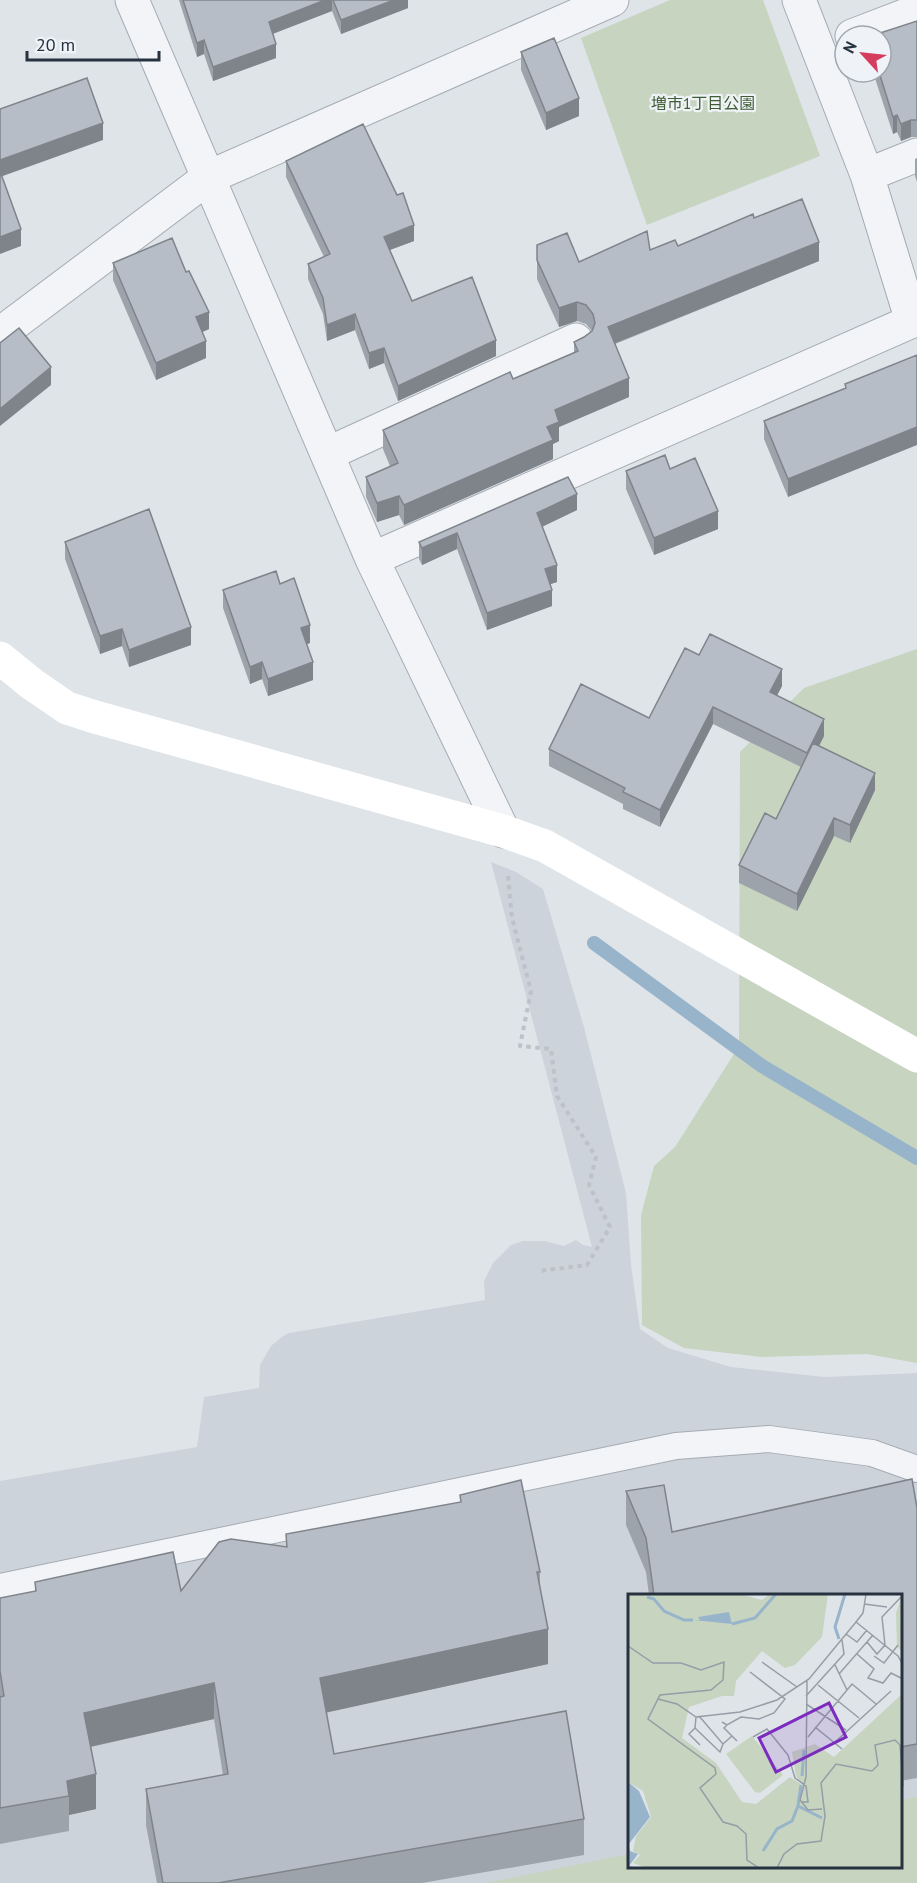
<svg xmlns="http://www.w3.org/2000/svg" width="917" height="1883" viewBox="0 0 917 1883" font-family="'PT Sans','Noto Sans JP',sans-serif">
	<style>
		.built { fill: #cdd3db; fill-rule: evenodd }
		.green { fill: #c6d4c0 }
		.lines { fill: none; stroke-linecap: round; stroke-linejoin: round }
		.stream { stroke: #98b4cb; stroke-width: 14 }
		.lane-casing { stroke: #a4abb3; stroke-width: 28 }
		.street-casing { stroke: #a4abb3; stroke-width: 35 }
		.path { stroke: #bdc2c8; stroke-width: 4; stroke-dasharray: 4.5 4.5; stroke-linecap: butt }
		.lane { stroke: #f2f4f7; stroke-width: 26 }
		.street { stroke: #f2f4f7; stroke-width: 33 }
		.secondary { stroke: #fff; stroke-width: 33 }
		.wall { fill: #9da3aa }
		.shaded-wall { fill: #7f848b }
		.building { fill: #b6bdc6; stroke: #7f848b; stroke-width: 1.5 }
		.labels { text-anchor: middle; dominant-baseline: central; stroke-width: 4.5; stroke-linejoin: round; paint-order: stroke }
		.park-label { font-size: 16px; fill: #3f5e34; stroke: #eff3f7 }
		.inset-river { fill: none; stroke: #98b4cb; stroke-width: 3 }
		.inset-road { fill: none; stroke: #959da6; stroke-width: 1.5 }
		.view { fill: #7b2cbf; fill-opacity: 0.15; stroke: #7b2cbf; stroke-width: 3 }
		.inset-edge { fill: none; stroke: #273241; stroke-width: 3 }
	</style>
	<rect width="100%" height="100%" fill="#dfe4e9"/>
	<path class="built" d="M 491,862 L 516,872 L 543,889 L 584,1027 L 626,1193 L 631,1265 L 640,1329 L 668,1348 L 731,1367 L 825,1377 L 917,1373 L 917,1883 L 0,1883 L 0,1481 L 197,1447 L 204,1397 L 259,1388 L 260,1365 L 271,1346 L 283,1336 L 289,1333 L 485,1300 L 484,1281 L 493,1263 L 511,1245 L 523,1241 L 545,1241 L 564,1246 L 576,1240 L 583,1245 L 592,1247 ZM 629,1595 L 900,1595 L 900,1866 L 629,1866 Z"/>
	<path class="green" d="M 670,0 L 763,0 L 820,156 L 647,225 L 581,38 Z
		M 917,649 L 917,1363 L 867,1354 L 762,1357 L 684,1348 L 642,1325 L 641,1215 L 654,1166 L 675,1147 L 739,1046 L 740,752 L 804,688 Z
		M 917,1797 L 917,1883 L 486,1883 L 629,1854 L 629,1866 L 900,1866 L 901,1800 Z"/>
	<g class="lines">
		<path class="stream" d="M 594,943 L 762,1066 L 917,1158"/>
		<defs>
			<path id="lane" d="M 0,1587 L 676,1446 L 769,1439 L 872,1453 L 917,1469"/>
			<path id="street" d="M 132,0 L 372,559 L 503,831
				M 799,0 L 867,175 L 912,321
				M 852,36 L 917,11
				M 867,175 L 917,155
				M 0,334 L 209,177 L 612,0
				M 327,454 L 576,340
				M 372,559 L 917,319"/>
		</defs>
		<use href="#lane" class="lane-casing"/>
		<use href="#street" class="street-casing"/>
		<path class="path" d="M 508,876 L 512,918 L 531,991 L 520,1046 L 551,1049 L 557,1096 L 596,1157 L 589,1185 L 610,1227 L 587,1265 L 539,1271"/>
		<use href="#lane" class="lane"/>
		<use href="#street" class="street"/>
		<path class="secondary" d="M 0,658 L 32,684 L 67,708 L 95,717 L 503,831 L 545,846 L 917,1056"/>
	</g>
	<path class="wall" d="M 179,0 L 408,0 L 408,8 L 341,34 L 332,11 L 273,34 L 276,58 L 213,81 L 204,54 L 197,57 Z
		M 917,21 L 917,137 L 911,137 L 901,141 L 897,132 L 893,134 L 873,72 L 881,72 Z
		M 521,52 L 579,116 L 546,130 L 521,70 Z
		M 917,158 L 917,182 L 915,176 L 915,159 Z
		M 286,161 L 414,241 L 390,250 L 412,301 L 496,356 L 398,401 L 384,363 L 369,369 L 355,330 L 327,341 L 323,314 L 308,279 L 308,264 L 324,257 L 286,177 Z
		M 754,218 L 819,261 L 615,344 L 629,397 L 559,427 L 559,441 L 553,444 L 553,459 L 404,525 L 399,515 L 377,522 L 366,497 L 366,477 L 390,466 L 383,449 L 383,430 L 513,379 L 574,353 L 574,342 L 584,337 L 592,331 L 586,324 L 577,321 L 559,327 L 537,279 L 537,245 L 579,262 L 678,246 Z
		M 113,263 L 209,329 L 202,332 L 206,358 L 156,380 L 113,280 Z
		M 917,355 L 788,497 L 764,439 L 764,421 L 845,389 L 845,384 Z
		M 670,469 L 718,529 L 654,555 L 626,489 L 626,471 Z
		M 568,477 L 577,510 L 542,527 L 557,582 L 550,584 L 552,606 L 487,630 L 457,549 L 422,565 L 419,559 L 419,542 Z
		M 65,542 L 191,645 L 129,667 L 122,646 L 100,654 L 65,559 Z
		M 280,584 L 310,643 L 307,644 L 313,680 L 268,696 L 262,679 L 250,684 L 223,608 L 223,590 Z
		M 699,655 L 782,686 L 777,695 L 824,736 L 819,746 L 875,790 L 850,843 L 834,836 L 797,911 L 739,883 L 739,865 L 776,819 L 801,767 L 713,724 L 660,827 L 623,809 L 623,804 L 549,766 L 549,749 L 649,718 Z
		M 626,1491 L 672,1532 L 917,1508 L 917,1778 L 900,1781 L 900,1595 L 649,1595 L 646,1572 L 626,1525 Z
		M 286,1534 L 540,1572 L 540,1585 L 548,1664 L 326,1712 L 334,1754 L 584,1819 L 584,1855 L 422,1883 L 157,1883 L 146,1825 L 146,1789 L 223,1775 L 214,1719 L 91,1747 L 96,1809 L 69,1815 L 69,1831 L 0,1844 L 0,1598 L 35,1592 L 35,1582 L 181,1591 L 286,1547 Z"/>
	<path class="shaded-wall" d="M 325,0 L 332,0 L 332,11 L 269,35 L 269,22 Z
		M 394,0 L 408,0 L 408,8 L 341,34 L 341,20 Z
		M 204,40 L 204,54 L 197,57 L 197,43 Z
		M 276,44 L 276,58 L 213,81 L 213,67 Z
		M 579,98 L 579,116 L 546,130 L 546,113 Z
		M 897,115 L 897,132 L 893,134 L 893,117 Z
		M 911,120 L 911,137 L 901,141 L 901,124 Z
		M 103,123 L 103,140 L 0,177 L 0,160 Z
		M 414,225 L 414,241 L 384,252 L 384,237 Z
		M 21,229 L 21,246 L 0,254 L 0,237 Z
		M 819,242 L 819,261 L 608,346 L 608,327 Z
		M 577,302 L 577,321 L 559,327 L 559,308 Z
		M 209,312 L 209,329 L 196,335 L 196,317 Z
		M 355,314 L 355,330 L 327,341 L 327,325 Z
		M 496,340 L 496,356 L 398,401 L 398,386 Z
		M 206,341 L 206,358 L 156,380 L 156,363 Z
		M 384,348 L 384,363 L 369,369 L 369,353 Z
		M 51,367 L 51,385 L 0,426 L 0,409 Z
		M 629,378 L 629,397 L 559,427 L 559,441 L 553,444 L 553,459 L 404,525 L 404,505 L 547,427 L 555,410 Z
		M 917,427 L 917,445 L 788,497 L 788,479 Z
		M 577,494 L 577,510 L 537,529 L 537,513 Z
		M 399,496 L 399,515 L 377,522 L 377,503 Z
		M 718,511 L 718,529 L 654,555 L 654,538 Z
		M 457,533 L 457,549 L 422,565 L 422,548 Z
		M 557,565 L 557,582 L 545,586 L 545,569 Z
		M 552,590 L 552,606 L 487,630 L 487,613 Z
		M 310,625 L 310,643 L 301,646 L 301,628 Z
		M 191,627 L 191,645 L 129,667 L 129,650 Z
		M 122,629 L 122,646 L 100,654 L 100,636 Z
		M 262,662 L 262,679 L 250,684 L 250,667 Z
		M 313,662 L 313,680 L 268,696 L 268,679 Z
		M 782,669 L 782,686 L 770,709 L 770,692 Z
		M 713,707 L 713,724 L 660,827 L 660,810 Z
		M 824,719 L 824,736 L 807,770 L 807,753 Z
		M 875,773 L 875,790 L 850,843 L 850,825 Z
		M 834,818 L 834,836 L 797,911 L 797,894 Z
		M 548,1629 L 548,1664 L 320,1714 L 320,1678 Z
		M 214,1683 L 214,1719 L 84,1748 L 84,1713 Z
		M 96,1774 L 96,1809 L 69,1815 L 69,1796 L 67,1781 Z"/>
	<path class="building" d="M 183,0 L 325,0 L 269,22 L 276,44 L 213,67 L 204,40 L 197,43 Z
		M 333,0 L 394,0 L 341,20 Z
		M 917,21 L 917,120 L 911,120 L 901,124 L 897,115 L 893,117 L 879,72 L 881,72 L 881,36 L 871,36 Z
		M 554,38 L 579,98 L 546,113 L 521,52 Z
		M 87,78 L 103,123 L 0,160 L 0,109 Z
		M 363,124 L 397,195 L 403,193 L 414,225 L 384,237 L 412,301 L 472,277 L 496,340 L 398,386 L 384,348 L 369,353 L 355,314 L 327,325 L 323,298 L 308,264 L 330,254 L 286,161 Z
		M 0,171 L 21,229 L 0,237 Z
		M 802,199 L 819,242 L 608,327 L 629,378 L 555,410 L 559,422 L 547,427 L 553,440 L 404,505 L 399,496 L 377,503 L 366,477 L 398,463 L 383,430 L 510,372 L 513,379 L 578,351 L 574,342 L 584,337 L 592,331 L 595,323 L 593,314 L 586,305 L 577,302 L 559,308 L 537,260 L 537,245 L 567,233 L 579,262 L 647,231 L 650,250 L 675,240 L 678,246 L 753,214 L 754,218 Z
		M 172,238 L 186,272 L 189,271 L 209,312 L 196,317 L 206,341 L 156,363 L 113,263 Z
		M 19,328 L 51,367 L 0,409 L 0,343 Z
		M 917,355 L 917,427 L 788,479 L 764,421 L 846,388 L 845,384 Z
		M 665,455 L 670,469 L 695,458 L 718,511 L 654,538 L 626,471 Z
		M 568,477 L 577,494 L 537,513 L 557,565 L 545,569 L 552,590 L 487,613 L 457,533 L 422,548 L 419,542 Z
		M 149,509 L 191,627 L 129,650 L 122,629 L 100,636 L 65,542 Z
		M 276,571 L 280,584 L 294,578 L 310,625 L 301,628 L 313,662 L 268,679 L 262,662 L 250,667 L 223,590 Z
		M 710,634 L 782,669 L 770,692 L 824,719 L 807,753 L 713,707 L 660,810 L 623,792 L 625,788 L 549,749 L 581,684 L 649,718 L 685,648 L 699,655 Z
		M 813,743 L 875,773 L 850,825 L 834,818 L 797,894 L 739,865 L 765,813 L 776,819 Z
		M 912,1479 L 917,1508 L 917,1744 L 900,1747 L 900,1595 L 654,1595 L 646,1538 L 626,1491 L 664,1485 L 672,1532 Z
		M 521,1480 L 540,1572 L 537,1572 L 548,1629 L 320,1678 L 334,1754 L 566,1711 L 584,1819 L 218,1883 L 163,1883 L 146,1789 L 228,1774 L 214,1683 L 84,1713 L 96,1774 L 67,1781 L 69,1796 L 0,1808 L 0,1697 L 4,1696 L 0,1671 L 0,1598 L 36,1591 L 35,1582 L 173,1552 L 181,1591 L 219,1542 L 231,1539 L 287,1547 L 286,1534 L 461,1502 L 460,1495 Z"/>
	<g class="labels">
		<g class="park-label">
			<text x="703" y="103">増市1丁目公園</text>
		</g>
	</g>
	<g transform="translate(628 1594)">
		<rect width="274" height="274" fill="#dfe4e9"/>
		<path d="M 0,0 L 112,0 L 134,6 L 142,0 L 200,0 L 194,43 L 167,71 L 157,74 L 134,57 L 108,87 L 106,102 L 94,102 L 61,113 L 54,144 L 88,169 L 114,208 L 128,210 L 162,183 L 174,191 L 168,182 L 164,158 L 187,150 L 206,163 L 274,100 L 274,274 L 19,274 L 5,269 L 12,261 L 5,257 L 8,242 L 23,223 L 15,197 L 0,188 ZM 274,1 L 274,57 L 269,53 L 268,19 ZM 124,142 L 155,181 L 132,199 L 127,198 L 98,160 Z" fill="#c6d4c0"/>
		<path d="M 101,18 L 104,30 L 65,26 L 72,26 L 70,23 ZM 0,188 L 11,197 L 22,223 L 0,251 L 2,257 L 10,260 L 1,272 L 9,274 L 0,274 Z" fill="#98b4cb"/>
		<path class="inset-river" d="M 19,3 L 26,5 L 36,17 L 56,26 L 65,26M 104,30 L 127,24 L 148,0M 211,45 L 207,33 L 217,0M 174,182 L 176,156M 173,191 L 170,212 L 194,224M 135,257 L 149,235 L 164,227 L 170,212"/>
		<path class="inset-road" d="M 238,0 L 235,19 L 228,28 L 270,62 L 275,71M 236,10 L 259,13M 218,40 L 229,48 L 239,36M 239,48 L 249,60 L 257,51 L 254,23 L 275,1M 0,52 L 25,69 L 53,69 L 73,76 L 96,68 L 95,86 L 83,96 L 32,101 L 20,125 L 87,174 L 88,180 L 72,194 L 95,228 L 109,232 L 118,240 L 119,266 L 131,274M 229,60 L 246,75 L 240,84 L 255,89 L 263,79 L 275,85M 246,62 L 256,69 L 270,51M 134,68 L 169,93M 207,71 L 219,96M 211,80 L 245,41M 179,87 L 178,183 L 172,206 L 180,216 L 194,215M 190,91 L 231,124M 178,102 L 216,60 L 214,46M 30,105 L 49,110 L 68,123 L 112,118 L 149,106 L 181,85 L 228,28M 178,110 L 218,136M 71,122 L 95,150 L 104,142M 68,123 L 67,134 L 92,158 L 95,150M 94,128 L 99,131 L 113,123 L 131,125 L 146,119 L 157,105 L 122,78M 99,131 L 96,134 L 109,147M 187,133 L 214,155M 67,134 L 61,140 L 72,151M 125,143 L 139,135 L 160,161 L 167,184 L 178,192 L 180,208 L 173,208M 180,143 L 224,90 L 248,110M 206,149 L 263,97M 149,274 L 156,260 L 169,250 L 193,247 L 197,222 L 193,189 L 208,170 L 244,177 L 250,171 L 247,151 L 267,146 L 272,151 L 275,192"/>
		<path class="view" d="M 201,109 L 218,143 L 148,178 L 131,144 Z"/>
		<rect width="274" height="274" class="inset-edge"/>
	</g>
	<g transform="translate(863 54) rotate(297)"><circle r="28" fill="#eff3f7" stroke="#9fa6ae" stroke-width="1.5"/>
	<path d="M0-4.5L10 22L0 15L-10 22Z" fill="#d53d5f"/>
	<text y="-9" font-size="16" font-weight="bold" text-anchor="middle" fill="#273241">N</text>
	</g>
	<path d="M27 51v9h132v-9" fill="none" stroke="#273241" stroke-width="3"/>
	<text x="36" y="51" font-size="18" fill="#273241" stroke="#eff3f7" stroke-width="4.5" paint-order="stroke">20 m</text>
</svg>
